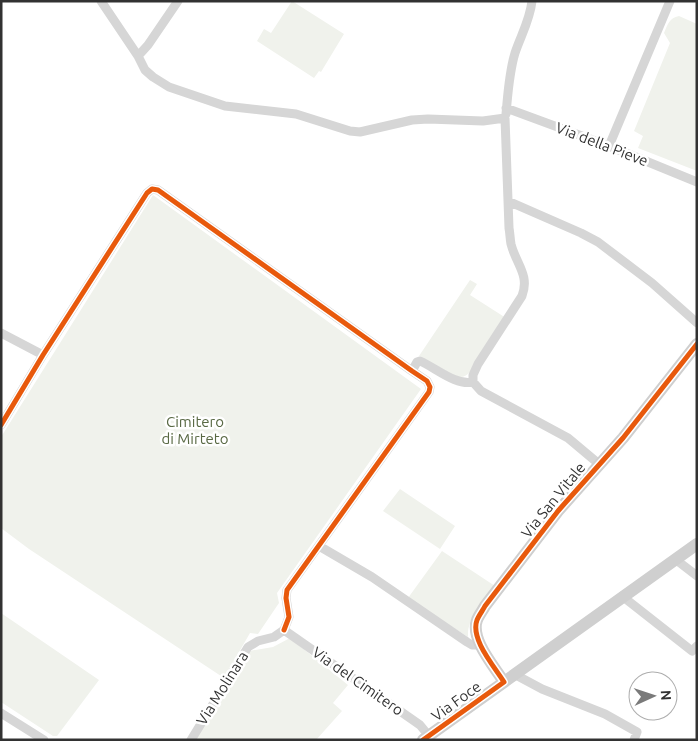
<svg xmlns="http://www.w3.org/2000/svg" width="698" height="741" viewBox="0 0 698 741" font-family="Ubuntu,sans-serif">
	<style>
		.green { fill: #f0f2ec }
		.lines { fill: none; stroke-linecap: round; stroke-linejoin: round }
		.street { stroke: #d6d6d6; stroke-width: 9 }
		.secondary { stroke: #cfcfcf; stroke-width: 12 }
		.cycleway-casing { stroke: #fff; stroke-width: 8 }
		.cycleway { stroke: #e8590c; stroke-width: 5 }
		.labels { text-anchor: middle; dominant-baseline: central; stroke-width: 5; stroke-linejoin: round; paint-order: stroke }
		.street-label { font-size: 15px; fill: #323232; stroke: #fff }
		.park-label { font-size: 15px; fill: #596944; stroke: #fff }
	</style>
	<rect width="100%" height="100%" fill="#fff"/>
	<path class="green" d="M 292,1 L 344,34 L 321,72 L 319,71 L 314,78 L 257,41 L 264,29 L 271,33 Z
		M 679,16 L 697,24 L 697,171 L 638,148 L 643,136 L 634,131 L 670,43 L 664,33 C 668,24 669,18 679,16 Z
		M 153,195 L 421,389 L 277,593 L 279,603 L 258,634 L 250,633 L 224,678 L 29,549 L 1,528 L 1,437 Z
		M 470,280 L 477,284 L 470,295 L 506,318 L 470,372 C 465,377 462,378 455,376 L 419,356 Z
		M 400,489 L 455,526 L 440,549 L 383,511 Z
		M 442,551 L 495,586 C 483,602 467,617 468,637 L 408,598 Z
		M 1,613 L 99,680 L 57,736 L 53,736 L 1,702 Z
		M 290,638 L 348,685 L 333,703 L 342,711 L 316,740 L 196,739 L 249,651 L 273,647 Z"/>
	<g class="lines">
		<path class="street" d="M 101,1 L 138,56 L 145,70 L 153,77 L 169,87 L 225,106 L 296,114 L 350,131 L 360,132 L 412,120 L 428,119 L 483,121 L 505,118 L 509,228 C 510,233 510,239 511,244 C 516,264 530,275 522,296 L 478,364 L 473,375 L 473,382
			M 138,56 L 148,45 L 178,1
			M 506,108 L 609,146 L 697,182
			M 506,114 C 508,93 509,73 515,53 C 521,35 530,20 532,1
			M 609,146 L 670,1
			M 508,201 L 581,233 L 598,242 L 652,283 L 697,323
			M 1,333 L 43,355
			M 412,371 L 417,362 L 420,361 C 436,368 456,386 473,382 L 481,391 L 568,438 L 599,464
			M 1,425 L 43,355 L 147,193 L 152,189 L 158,190 L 412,371 L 427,381 L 430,387 L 429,392 L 287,590 L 286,598 L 289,617 L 284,630
			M 319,546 L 372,577 L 467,642 L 472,645 L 480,645
			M 675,559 L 697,576
			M 622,596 L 692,651 L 697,646
			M 284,630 L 420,725 L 429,736
			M 514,674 L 542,689 L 605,714 L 637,732 L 634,740
			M 1,713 L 44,740
			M 191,740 L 248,647 L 258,641 L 274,637 L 284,630"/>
		<path class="secondary" d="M 504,682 C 494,666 470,639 477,620 C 479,615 483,610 485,606 L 558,511 L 623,438 L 697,344
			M 423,740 L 697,544"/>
		<defs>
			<path id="cycleway" d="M 1,425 L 43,355 L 147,193 L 152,189 L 158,190 L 412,371 L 427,381 L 430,387 L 429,392 L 287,590 L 286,598 L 289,617 L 284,630
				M 423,740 L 504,682 C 494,666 470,639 477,620 C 479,615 483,610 485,606 L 558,511 L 623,438 L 697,344"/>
		</defs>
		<use href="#cycleway" class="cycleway-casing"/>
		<use href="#cycleway" class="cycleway"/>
	</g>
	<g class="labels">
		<g class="street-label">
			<text transform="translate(602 144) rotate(21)">Via della Pieve</text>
			<text transform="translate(553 500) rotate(-51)">Via San Vitale</text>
			<text transform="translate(358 681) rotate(35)">Via del Cimitero</text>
			<text transform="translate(222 688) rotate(-58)">Via Molinara</text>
			<text transform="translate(456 701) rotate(-36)">Via Foce</text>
		</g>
		<g class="park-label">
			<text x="195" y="421">Cimitero<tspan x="195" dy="17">di Mirteto</tspan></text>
		</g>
	</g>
	<rect width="698" height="741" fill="none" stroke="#323232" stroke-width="5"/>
	<g transform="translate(653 696) rotate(87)"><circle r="24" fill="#ffffff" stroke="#adadad"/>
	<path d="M0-4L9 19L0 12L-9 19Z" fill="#7a7a7a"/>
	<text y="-8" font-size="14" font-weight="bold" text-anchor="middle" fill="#323232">N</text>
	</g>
</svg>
